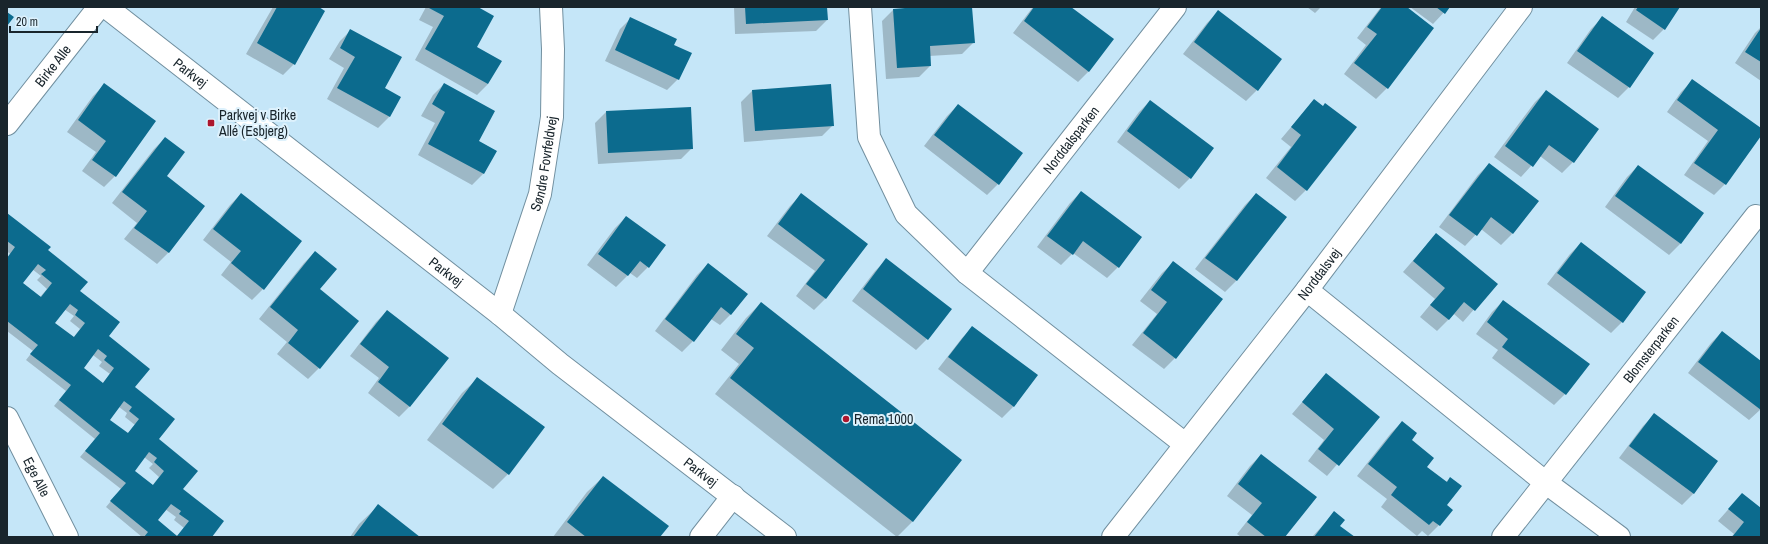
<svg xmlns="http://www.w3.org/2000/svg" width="1768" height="544" viewBox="0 0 1768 544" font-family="'Archivo Narrow',sans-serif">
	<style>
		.shadow { fill: #0003; fill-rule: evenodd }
		.building { fill: #0c6b8e; fill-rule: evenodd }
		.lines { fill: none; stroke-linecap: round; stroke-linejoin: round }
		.minor-casing { stroke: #718f9f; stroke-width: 24 }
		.minor { stroke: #fff; stroke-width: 22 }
		.poi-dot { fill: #ac162d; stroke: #ddf1fc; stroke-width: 1.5 }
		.labels { text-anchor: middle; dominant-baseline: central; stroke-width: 4; stroke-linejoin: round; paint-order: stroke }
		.street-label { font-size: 14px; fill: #19252c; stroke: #ddf1fc }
		.poi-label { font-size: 14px; fill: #19252c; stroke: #ddf1fc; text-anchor: start }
	</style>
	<rect width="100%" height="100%" fill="#c5e6f8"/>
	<path class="shadow" d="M 273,7 L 317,7 L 294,64 L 283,75 L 246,54 Z
		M 426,7 L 476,7 L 476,47 L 488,84 L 477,95 L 415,60 L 433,27 L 419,20 Z
		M 734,7 L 826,7 L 827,20 L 816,31 L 735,34 Z
		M 932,7 L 971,7 L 974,42 L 962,54 L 929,56 L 930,66 L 919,77 L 886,79 L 882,21 L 893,10 Z
		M 1033,7 L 1070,7 L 1089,71 L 1078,82 L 1013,33 Z
		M 1307,7 L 1321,7 L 1315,13 Z
		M 1381,7 L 1406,7 L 1387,88 L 1376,99 L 1344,74 L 1366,45 L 1357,38 Z
		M 1410,7 L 1449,7 L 1433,24 Z
		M 1635,7 L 1679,7 L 1664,29 L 1653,40 L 1626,22 Z
		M 1218,12 L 1257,90 L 1246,101 L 1183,54 L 1207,23 Z
		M 631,18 L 673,46 L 678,79 L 667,90 L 605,61 L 620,29 Z
		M 1602,18 L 1653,53 L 1629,87 L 1618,98 L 1567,63 L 1591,29 Z
		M 1761,27 L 1761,81 L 1735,63 L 1755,33 Z
		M 351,30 L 383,88 L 400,97 L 389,117 L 378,128 L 327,99 L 344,68 L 329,59 L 340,41 Z
		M 1692,81 L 1761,129 L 1761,134 L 1725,184 L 1714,195 L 1684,175 L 1708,141 L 1667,112 L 1681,92 Z
		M 444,84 L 478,141 L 496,151 L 483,174 L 472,185 L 418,155 L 435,123 L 421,116 L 433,95 Z
		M 104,85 L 115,176 L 104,187 L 82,171 L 96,152 L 67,132 L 93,96 Z
		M 752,91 L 833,125 L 822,136 L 744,142 L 741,102 Z
		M 1546,91 L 1573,162 L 1562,173 L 1540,156 L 1521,177 L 1494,157 L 1535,102 Z
		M 1314,100 L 1306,190 L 1295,201 L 1266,178 L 1291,147 L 1281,139 Z
		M 1150,101 L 1190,178 L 1179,189 L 1117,142 L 1139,112 Z
		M 958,105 L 998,184 L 987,195 L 924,146 L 947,116 Z
		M 606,112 L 692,148 L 681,159 L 598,164 L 595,123 Z
		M 165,138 L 165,176 L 204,206 L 168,253 L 157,264 L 124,239 L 137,223 L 112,203 L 154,149 Z
		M 1489,164 L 1512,234 L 1501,245 L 1481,229 L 1465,246 L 1439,227 L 1478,175 Z
		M 1638,166 L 1703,213 L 1680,244 L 1669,255 L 1605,207 L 1627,177 Z
		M 1081,192 L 1141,237 L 1118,267 L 1107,278 L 1073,253 L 1061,265 L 1037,247 L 1070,203 Z
		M 241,194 L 263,289 L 252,300 L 221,275 L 231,262 L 203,240 L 230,205 Z
		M 1256,194 L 1286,217 L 1236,281 L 1225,292 L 1195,269 L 1245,205 Z
		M 801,195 L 867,244 L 825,299 L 814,310 L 796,296 L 815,271 L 767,236 L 790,206 Z
		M 7,214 L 47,251 L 79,291 L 107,337 L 134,388 L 181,489 L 210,537 L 142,537 L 106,507 L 121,489 L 80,457 L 95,439 L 54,406 L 66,391 L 26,360 L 33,351 L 7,331 L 7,258 L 10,254 L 7,251 ZM 32,269 L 41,276 L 37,280 L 47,289 L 40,297 L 22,283 ZM 64,309 L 74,316 L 70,321 L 80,329 L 73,338 L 54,323 ZM 93,355 L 102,362 L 99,366 L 110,374 L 102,384 L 82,368 ZM 119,407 L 127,413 L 125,417 L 135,425 L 127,434 L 109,420 ZM 144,457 L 153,464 L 149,468 L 159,477 L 152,486 L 133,471 ZM 165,509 L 176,517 L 174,520 L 184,528 L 177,536 L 156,520 Z
		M 626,217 L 648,267 L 637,278 L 630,273 L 616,287 L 587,265 L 615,228 Z
		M 1436,234 L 1496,284 L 1463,322 L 1454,314 L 1437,331 L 1420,317 L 1435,299 L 1403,272 Z
		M 1581,243 L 1622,322 L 1611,333 L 1547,284 L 1570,254 Z
		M 315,252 L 319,290 L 319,368 L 308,379 L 277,354 L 287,342 L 259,319 L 304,263 Z
		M 886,260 L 927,339 L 916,350 L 852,301 L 875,271 Z
		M 1174,262 L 1221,300 L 1175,358 L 1164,369 L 1132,345 L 1157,314 L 1140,301 L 1162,273 Z
		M 708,264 L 731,314 L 720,325 L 711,319 L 693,341 L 682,352 L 655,331 L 697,275 Z
		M 1503,301 L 1565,394 L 1554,405 L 1492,358 L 1498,350 L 1476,334 L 1492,312 Z
		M 761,303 L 961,460 L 912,522 L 897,537 L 715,394 L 739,364 L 721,350 L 746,318 Z
		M 387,311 L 410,406 L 399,417 L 368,393 L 379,378 L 350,356 L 376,322 Z
		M 973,327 L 1036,376 L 1013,407 L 1002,418 L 938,369 L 962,338 Z
		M 1722,332 L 1761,362 L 1761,409 L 1749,420 L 1688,373 L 1711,343 Z
		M 1326,374 L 1378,417 L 1327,476 L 1308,461 L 1324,440 L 1292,414 Z
		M 478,378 L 508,474 L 493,489 L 427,440 L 462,393 Z
		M 1654,415 L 1717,462 L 1693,494 L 1682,505 L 1619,458 L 1643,426 Z
		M 1402,422 L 1426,467 L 1446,482 L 1450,478 L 1439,525 L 1428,536 L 1422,531 L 1417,536 L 1381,507 L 1387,499 L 1357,476 L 1391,433 Z
		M 1261,455 L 1284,537 L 1241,537 L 1237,534 L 1252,515 L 1227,496 L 1250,466 Z
		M 603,477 L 659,537 L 553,537 L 587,492 Z
		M 1742,494 L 1761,509 L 1761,537 L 1731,537 L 1734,534 L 1718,521 Z
		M 378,506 L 418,537 L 350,537 L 359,524 Z
		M 1334,513 L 1339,526 L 1353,537 L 1312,537 Z"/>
	<path class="building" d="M 277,7 L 319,7 L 325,11 L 295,65 L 257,43 Z
		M 430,7 L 478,7 L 494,16 L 477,47 L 502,61 L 488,84 L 425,49 L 444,16 L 429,8 Z
		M 745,7 L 827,7 L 828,20 L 746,24 Z
		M 917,7 L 972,7 L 975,43 L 930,46 L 931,66 L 897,68 L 893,9 Z
		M 1034,7 L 1071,7 L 1114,39 L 1089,72 L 1024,21 Z
		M 1382,7 L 1407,7 L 1434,28 L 1388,89 L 1354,63 L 1377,34 L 1367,27 Z
		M 1436,7 L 1450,7 L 1445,14 Z
		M 1638,7 L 1680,7 L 1665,30 L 1636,10 Z
		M 1218,10 L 1282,59 L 1258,91 L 1194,42 Z
		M 7,12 L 14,17 L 7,26 Z
		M 1602,16 L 1654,53 L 1630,88 L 1577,51 Z
		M 630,17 L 677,39 L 674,45 L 692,53 L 679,80 L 615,50 Z
		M 1761,28 L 1761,62 L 1745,52 Z
		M 350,29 L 402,57 L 385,88 L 401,97 L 390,117 L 337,88 L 355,57 L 340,48 Z
		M 1692,79 L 1761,128 L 1761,136 L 1726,185 L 1694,163 L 1718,130 L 1677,100 Z
		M 104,83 L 156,121 L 116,177 L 92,160 L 106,141 L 78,120 Z
		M 444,83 L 495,111 L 479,141 L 497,151 L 484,174 L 428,144 L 445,112 L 432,104 Z
		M 831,84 L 834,126 L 755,131 L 752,90 Z
		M 1546,90 L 1599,129 L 1574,163 L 1549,145 L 1533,167 L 1505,146 Z
		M 1314,99 L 1323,106 L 1325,103 L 1357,127 L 1307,191 L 1277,167 L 1301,135 L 1291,127 Z
		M 1150,100 L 1214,148 L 1191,179 L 1127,131 Z
		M 958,104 L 1023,153 L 999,185 L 934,135 Z
		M 691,107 L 693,149 L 608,153 L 606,111 Z
		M 165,137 L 185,152 L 167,176 L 205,206 L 169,253 L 134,228 L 147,211 L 122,192 Z
		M 1489,163 L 1539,201 L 1513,234 L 1491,217 L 1477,236 L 1449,215 Z
		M 1638,165 L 1704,213 L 1681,244 L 1615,196 Z
		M 1081,191 L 1142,237 L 1119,268 L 1083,241 L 1073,255 L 1047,236 Z
		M 241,193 L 302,241 L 264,290 L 231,263 L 241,251 L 213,229 Z
		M 801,193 L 868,244 L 826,299 L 806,284 L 825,260 L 778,224 Z
		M 1256,193 L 1287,217 L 1237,281 L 1205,258 Z
		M 7,213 L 51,247 L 48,250 L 88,282 L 80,291 L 120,322 L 109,336 L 150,369 L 135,387 L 175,419 L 159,439 L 198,471 L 183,489 L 224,521 L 212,537 L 144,537 L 148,532 L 110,501 L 126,483 L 85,451 L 100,433 L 59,400 L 71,385 L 30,354 L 38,345 L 7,321 L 7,258 L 15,247 L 7,241 ZM 38,264 L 46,270 L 41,274 L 52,283 L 41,297 L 23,283 ZM 70,304 L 78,310 L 75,315 L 85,323 L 74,337 L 55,323 ZM 98,349 L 107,356 L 104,360 L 114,368 L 103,383 L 84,368 ZM 124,401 L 132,407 L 129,411 L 139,419 L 128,433 L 110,420 ZM 149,452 L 157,458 L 154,462 L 164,471 L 153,485 L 135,471 ZM 171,504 L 181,511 L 179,514 L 189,521 L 177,536 L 158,520 Z
		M 626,216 L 666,245 L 649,268 L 640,261 L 628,276 L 598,254 Z
		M 1436,233 L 1498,284 L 1475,311 L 1464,302 L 1449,320 L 1430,305 L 1445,288 L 1413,261 Z
		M 1581,242 L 1646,292 L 1623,323 L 1557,273 Z
		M 315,251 L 337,269 L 320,289 L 359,321 L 320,369 L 288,343 L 298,330 L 270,307 Z
		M 886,258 L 952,309 L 928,340 L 863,289 Z
		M 1173,261 L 1223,299 L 1176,359 L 1143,333 L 1167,302 L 1151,290 Z
		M 708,263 L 748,294 L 731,315 L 721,307 L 694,342 L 665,319 Z
		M 1503,300 L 1590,364 L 1566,395 L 1502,347 L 1508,339 L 1487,322 Z
		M 761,302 L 962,460 L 913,522 L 730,378 L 754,348 L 736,334 Z
		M 387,310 L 449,358 L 410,407 L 378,382 L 389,367 L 360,344 Z
		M 972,326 L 1038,375 L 1014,407 L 948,357 Z
		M 1722,331 L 1761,361 L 1761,410 L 1698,362 Z
		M 1326,373 L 1380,417 L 1339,466 L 1318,449 L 1334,429 L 1302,402 Z
		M 477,377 L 545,427 L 509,475 L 442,424 Z
		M 1654,413 L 1718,461 L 1694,494 L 1629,446 Z
		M 1402,421 L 1417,433 L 1412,440 L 1434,458 L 1427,467 L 1447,482 L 1450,477 L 1462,486 L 1447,505 L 1453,510 L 1440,526 L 1433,521 L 1429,525 L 1391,495 L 1397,487 L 1368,464 Z
		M 1261,454 L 1317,497 L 1285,537 L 1266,537 L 1247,522 L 1262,503 L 1238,484 Z
		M 603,476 L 669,526 L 660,537 L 586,537 L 567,522 Z
		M 1742,493 L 1761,508 L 1761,537 L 1732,537 L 1744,522 L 1728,509 Z
		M 378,504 L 420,537 L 353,537 Z
		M 1334,511 L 1345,520 L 1340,526 L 1355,537 L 1314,537 Z"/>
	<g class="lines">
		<defs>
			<g id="minor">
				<path id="s1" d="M 106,7 L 500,314 L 560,364 L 785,537"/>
				<path d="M 860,7 L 869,137 L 906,214 L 967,273 L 1185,444"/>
				<path id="s2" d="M 7,124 L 99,7"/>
				<path id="s3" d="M 967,273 L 1175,7"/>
				<path d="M 1307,290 L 1545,482 L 1619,537"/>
				<path id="s4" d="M 500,314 L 540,194 L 552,117 L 553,49 L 551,7"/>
				<path id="s5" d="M 7,418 L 67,537"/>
				<path d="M 701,537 L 733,496"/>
				<path id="s6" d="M 1113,537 L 1307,290 L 1521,7"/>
				<path id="s7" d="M 1503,537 L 1756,216"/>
			</g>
		</defs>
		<use href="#minor" class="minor-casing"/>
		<use href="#minor" class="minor"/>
	</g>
	<g class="poi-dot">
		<rect x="207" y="119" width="8" height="8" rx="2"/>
		<circle cx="846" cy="419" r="4"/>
	</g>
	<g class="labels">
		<g class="street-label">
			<text stroke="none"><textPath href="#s2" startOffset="74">Birke Alle</textPath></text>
			<text stroke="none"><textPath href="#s1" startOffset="107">Parkvej</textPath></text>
			<text stroke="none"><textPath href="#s3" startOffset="169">Norddalsparken</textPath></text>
			<text stroke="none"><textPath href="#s4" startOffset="157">Søndre Fovrfeldvej</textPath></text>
			<text stroke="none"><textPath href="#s1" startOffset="431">Parkvej</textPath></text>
			<text stroke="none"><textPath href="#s6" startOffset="334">Norddalsvej</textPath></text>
			<text stroke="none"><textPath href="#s7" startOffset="239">Blomsterparken</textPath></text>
			<text stroke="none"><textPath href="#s1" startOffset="755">Parkvej</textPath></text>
			<text stroke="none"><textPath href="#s5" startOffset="66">Ege Alle</textPath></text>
		</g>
		<g class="poi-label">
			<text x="219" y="115">Parkvej v Birke<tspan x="219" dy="16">Allé (Esbjerg)</tspan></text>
			<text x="854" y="419">Rema 1000</text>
		</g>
	</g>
	<rect width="1768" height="544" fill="none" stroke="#19252c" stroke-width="16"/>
	<path d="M10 26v6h87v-6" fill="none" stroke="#19252c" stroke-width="2"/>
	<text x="16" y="26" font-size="12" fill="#19252c" stroke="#ddf1fc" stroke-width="3" paint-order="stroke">20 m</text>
</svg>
